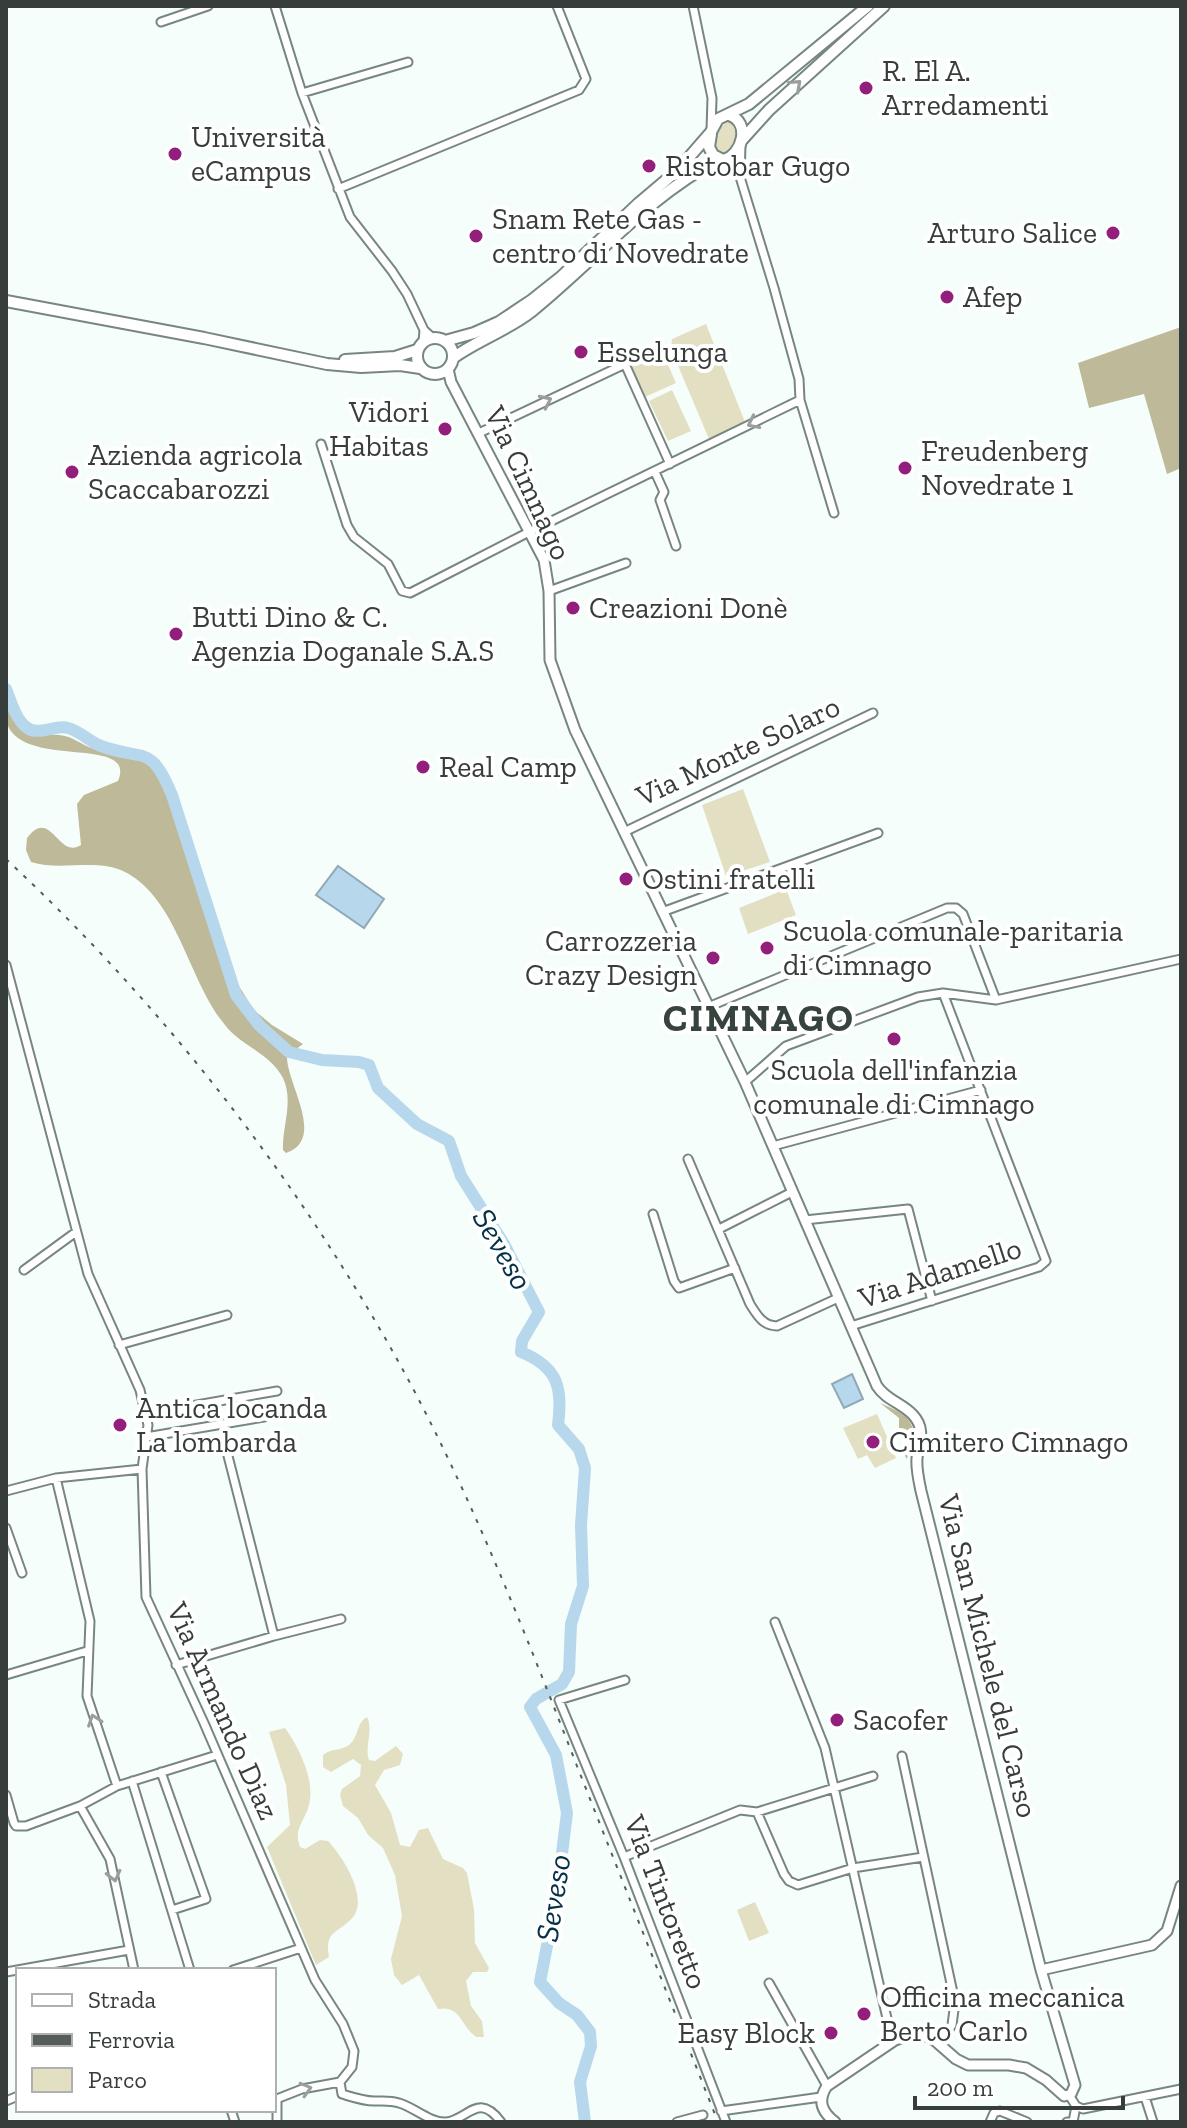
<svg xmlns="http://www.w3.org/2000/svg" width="1187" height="2128" viewBox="0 0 1187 2128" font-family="'Zilla Slab',serif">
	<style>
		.green { fill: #e3dfc3 }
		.forest { fill: #beb998 }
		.water { fill: #b7d7ec; stroke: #90a9b7; stroke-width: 2 }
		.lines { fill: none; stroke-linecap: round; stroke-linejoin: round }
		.river { stroke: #b7d7ec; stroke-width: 12 }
		.street-casing { stroke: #788680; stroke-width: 11 }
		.secondary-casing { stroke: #788680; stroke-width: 13 }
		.primary-casing { stroke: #788680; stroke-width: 14 }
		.street { stroke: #fff; stroke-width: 7 }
		.secondary { stroke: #fff; stroke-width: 9 }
		.primary { stroke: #fff; stroke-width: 10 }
		.rail { stroke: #555c59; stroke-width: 2; stroke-dasharray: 4 8; stroke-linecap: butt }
		.oneway { stroke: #9a9e9c }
		.poi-dot { fill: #931f7d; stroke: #fff; stroke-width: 3 }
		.labels { text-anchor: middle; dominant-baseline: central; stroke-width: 8; stroke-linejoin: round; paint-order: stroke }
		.poi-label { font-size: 30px; fill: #363d3a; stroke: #fff; text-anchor: start }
		.street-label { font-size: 30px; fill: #363d3a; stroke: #fff }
		.water-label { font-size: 32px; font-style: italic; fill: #043147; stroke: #fff }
		.district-label { font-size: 38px; font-weight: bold; letter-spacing: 2px; fill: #37443e; stroke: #fff }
	</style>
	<rect width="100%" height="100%" fill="#f5fefa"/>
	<path class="green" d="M 727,122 L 732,124 C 739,135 734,149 723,154 L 718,152 C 713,141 716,129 727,122 Z
		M 706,324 L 745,422 L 709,439 L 671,349 L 672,339 Z
		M 666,346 L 665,358 L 676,383 L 645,397 L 629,363 Z
		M 672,390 L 691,431 L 668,441 L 649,401 Z
		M 743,789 L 770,862 L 726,876 L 702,805 Z
		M 786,889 L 796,915 L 748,934 L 739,908 Z
		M 877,1414 L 896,1458 L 875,1468 L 867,1455 L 858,1459 L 843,1428 Z
		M 367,1717 C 374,1731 364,1746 369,1760 L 375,1761 L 396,1746 L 403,1754 L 400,1765 L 384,1770 L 375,1785 L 391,1813 L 400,1845 L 410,1847 L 419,1830 L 428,1828 L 443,1859 L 463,1868 L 467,1873 L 474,1909 L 475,1943 L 489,1968 L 487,1972 L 473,1972 L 466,1981 L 471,2006 L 482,2021 L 484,2037 L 476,2037 C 460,2025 461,2005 438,2009 L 419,1975 L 402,1985 L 394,1975 L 391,1959 L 402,1916 L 395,1875 L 383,1848 L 368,1835 L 358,1818 L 343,1806 L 340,1795 L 342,1789 L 360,1776 L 361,1765 L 353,1759 L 331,1772 L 323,1767 L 323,1755 C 332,1748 341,1751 349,1745 C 359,1737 356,1723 367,1717 Z
		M 285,1728 C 300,1749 318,1785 307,1811 C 301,1826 294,1831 300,1847 L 305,1849 L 320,1840 L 328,1841 C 342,1855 369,1898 353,1917 C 339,1934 324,1929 329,1957 L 316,1965 L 267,1847 L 290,1825 L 286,1785 L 269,1732 Z
		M 755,1902 L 769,1933 L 749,1941 L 737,1910 Z"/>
	<path class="forest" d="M 1181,327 L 1181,468 L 1167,474 L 1144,394 L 1089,408 L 1078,363 Z
		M 6,695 L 20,724 L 28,734 C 38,736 48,734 59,735 C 73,736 81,745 94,749 C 133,761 160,750 170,800 L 175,801 L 230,972 L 254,1010 L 272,1025 L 303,1044 L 287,1056 C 286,1083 327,1139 286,1153 L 283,1150 C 282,1126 294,1102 283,1078 C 270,1053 241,1046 225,1025 C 189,982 178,901 127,873 C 98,857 61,872 31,862 L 26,850 L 27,838 C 51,806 58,860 81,845 L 77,804 L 84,795 L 118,781 C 138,733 18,772 6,720 C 4,713 6,703 6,695 Z
		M 880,1403 C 896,1410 917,1417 913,1440 C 911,1447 908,1452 907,1459 L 905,1456 L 908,1438 L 899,1430 L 899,1418 Z"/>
	<path class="water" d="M 338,866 L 384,899 L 364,928 L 316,895 Z
		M 852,1374 L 863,1399 L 844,1408 L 832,1384 Z"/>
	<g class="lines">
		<path class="river" d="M 6,689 C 11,701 15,718 26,727 C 38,737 55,724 68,728 C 80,731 90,742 101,746 C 144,762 150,742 172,795 L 236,995 L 259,1025 L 289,1052 L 322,1060 L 359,1062 L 369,1065 L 378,1088 L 417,1124 L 449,1141 L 461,1176 L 504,1244 L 539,1312 L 522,1341 L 521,1352 C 558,1367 563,1388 558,1425 L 579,1449 L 585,1468 L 581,1525 L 583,1586 L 571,1624 L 569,1672 L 562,1684 L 536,1699 L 530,1707 L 556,1755 L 567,1813 L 557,1894 L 540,1982 L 559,2003 L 577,2015 L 590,2032 L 591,2046 L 580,2082 L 585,2122"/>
		<defs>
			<path id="street" d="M 275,6 L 302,93 L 350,217 L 392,271 L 407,294 L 424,330
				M 693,6 L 712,98 L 711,130
				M 161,22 L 208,6
				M 302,93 L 408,62
				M 741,145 L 740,177 L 774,288 L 799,379 L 800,400 L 834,513
				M 338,189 L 579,90 L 586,79 L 557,6
				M 423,342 L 424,330 L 433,338
				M 479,433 L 625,364 L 670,464
				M 321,444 L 347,525 L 354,537 L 388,564 L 402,591 L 410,593 L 531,531 L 800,400
				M 655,472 L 664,492 L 660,500 L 676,546
				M 549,591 L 626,563
				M 624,832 L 873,713
				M 662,912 L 878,833
				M 6,965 L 88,1274 L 140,1390 L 148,1425 L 142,1469 L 146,1597 L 204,1723 L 315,1980 L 343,2024 L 354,2051 L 352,2067 L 340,2082
				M 708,1007 L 947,908 L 956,908 L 963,914 L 996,1000
				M 745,1082 L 786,1046 L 918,997 L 943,993 L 996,1000 L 1181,959
				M 773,1146 L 981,1090
				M 688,1159 L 750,1304 C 757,1315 763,1326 777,1326 L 838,1298
				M 653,1214 L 674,1281 L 679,1288 L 735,1268
				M 805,1220 L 908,1209 L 932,1301
				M 719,1229 L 792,1192
				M 24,1270 L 76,1232
				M 851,1326 L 1039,1267 L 1046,1261 L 943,993
				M 119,1345 L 227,1315
				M 145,1414 L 277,1391
				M 146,1437 L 264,1417
				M 228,1456 L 274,1636
				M 56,1478 L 90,1621 L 87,1696 L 117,1786
				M 6,1491 L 56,1478 L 142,1469
				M 6,1528 L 22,1573
				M 775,1622 L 825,1748 L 889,2027 L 895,2040
				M 176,1665 L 274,1636 L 341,1619
				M 6,1675 L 87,1651
				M 625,1680 L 559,1700 L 624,1857 L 726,2122
				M 902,1756 L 955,2002 L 952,2025 L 939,2043
				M 161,1772 L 206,1899 L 172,1910
				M 132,1781 L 190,1970
				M 6,1795 L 14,1823 L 16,1826 L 26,1826 L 80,1806 L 117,1786 L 217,1755
				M 80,1806 L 110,1859 L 134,1970
				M 757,1812 L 873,1776
				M 624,1857 L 740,1810 L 757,1812 L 784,1874 L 789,1881 L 798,1885 L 853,1868 L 923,1857
				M 233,1970 L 301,1948
				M 6,1972 L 129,1950
				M 769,1983 L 827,2086
				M 340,2082 L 342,2094 C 352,2097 363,2101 374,2101 C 383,2101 390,2100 399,2103 C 414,2107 430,2123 446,2122 C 468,2120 478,2091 501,2122
				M 1069,2095 L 1076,2106 L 1083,2109 L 1181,2089
				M 1145,2097 L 1153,2122
				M 277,2099 L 277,2122
				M 274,2100 L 302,2089 L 340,2082
				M 6,2101 L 18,2096
				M 231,2110 L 235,2122
				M 721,2111 L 821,2097
				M 677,2122 L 703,2115
				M 990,2122 L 994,2113 L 1000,2111 L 1027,2122
				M 1067,2122 L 1073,2122 L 1076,2106"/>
			<path id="secondary" d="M 448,369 L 451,382 L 544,560 L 549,591 L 550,660 L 575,730 L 745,1082 L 877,1386 C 886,1400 902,1403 913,1415 C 926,1429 919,1442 917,1458 C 916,1469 919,1481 921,1491 L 1041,1970 L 1075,2085 L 1071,2094 L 1064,2096 L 1046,2080 L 1026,2068 L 1009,2065 L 968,2065 L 956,2059 L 932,2038 L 917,2033 L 895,2040 L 827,2086 C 817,2101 822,2112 835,2122
				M 1041,1970 L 1152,1945 L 1167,1931 L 1181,1886"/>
			<path id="primary" d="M 711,134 L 709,147 L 713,155 L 723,160 C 743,155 751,122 729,115
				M 741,141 L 769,110 L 884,6
				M 6,301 L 204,338 L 327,364 L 361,367 L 400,365 L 420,368
				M417 356a18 18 0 1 1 36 0a18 18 0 1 1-36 0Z
				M 445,341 L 474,333 L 499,322 L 532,300 L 561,277 L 639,203 L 678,170 L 711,132 L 718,119 L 749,104 L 868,6
				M 453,358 C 478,340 508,330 532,311 C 595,260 647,197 719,159
				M 345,360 L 395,357 L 417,350"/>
		</defs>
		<use href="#street" class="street-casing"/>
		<use href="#secondary" class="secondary-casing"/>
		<use href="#primary" class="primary-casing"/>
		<use href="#street" class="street"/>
		<use href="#secondary" class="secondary"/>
		<use href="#primary" class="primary"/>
		<path class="rail" d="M 6,859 C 167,1009 304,1187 409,1381 C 475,1505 526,1635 577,1766 C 624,1885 671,2003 718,2122"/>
	</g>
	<defs><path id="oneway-chevron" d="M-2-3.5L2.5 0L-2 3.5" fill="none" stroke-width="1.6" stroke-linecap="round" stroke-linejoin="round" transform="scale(2)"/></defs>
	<g class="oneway">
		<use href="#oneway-chevron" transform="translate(796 85) rotate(-42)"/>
		<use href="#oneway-chevron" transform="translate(546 401) rotate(-25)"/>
		<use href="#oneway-chevron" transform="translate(753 423) rotate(154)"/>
		<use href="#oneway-chevron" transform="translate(94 1720) rotate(-109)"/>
		<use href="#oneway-chevron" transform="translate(114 1876) rotate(76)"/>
		<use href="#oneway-chevron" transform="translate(306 2089) rotate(-16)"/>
	</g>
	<g class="poi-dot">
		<circle cx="866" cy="88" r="8"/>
		<circle cx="175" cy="154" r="8"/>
		<circle cx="649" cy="166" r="8"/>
		<circle cx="1113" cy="233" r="8"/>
		<circle cx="476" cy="236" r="8"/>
		<circle cx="947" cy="297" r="8"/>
		<circle cx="581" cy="352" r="8"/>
		<circle cx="445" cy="429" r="8"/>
		<circle cx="905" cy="468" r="8"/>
		<circle cx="72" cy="472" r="8"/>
		<circle cx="573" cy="608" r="8"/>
		<circle cx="176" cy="634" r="8"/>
		<circle cx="423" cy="767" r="8"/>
		<circle cx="626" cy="879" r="8"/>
		<circle cx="767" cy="948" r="8"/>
		<circle cx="713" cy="958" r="8"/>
		<circle cx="894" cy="1039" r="8"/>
		<circle cx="120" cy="1425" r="8"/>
		<circle cx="873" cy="1442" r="8"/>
		<circle cx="837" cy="1720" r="8"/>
		<circle cx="864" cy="2014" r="8"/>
		<circle cx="831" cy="2033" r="8"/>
	</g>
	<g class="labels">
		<g class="poi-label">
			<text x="882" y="71">R. El A.<tspan x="882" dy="34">Arredamenti</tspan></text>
			<text x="191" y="137">Università<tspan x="191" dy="34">eCampus</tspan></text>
			<text x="665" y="166">Ristobar Gugo</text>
			<text x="492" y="219">Snam Rete Gas -<tspan x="492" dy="34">centro di Novedrate</tspan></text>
			<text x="1097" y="233" text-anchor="end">Arturo Salice</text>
			<text x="963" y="297">Afep</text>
			<text x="597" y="352">Esselunga</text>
			<text x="429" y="412" text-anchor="end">Vidori<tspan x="429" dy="34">Habitas</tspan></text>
			<text x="921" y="451">Freudenberg<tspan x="921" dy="34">Novedrate 1</tspan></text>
			<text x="88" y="455">Azienda agricola<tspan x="88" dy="34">Scaccabarozzi</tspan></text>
			<text x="589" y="608">Creazioni Donè</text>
			<text x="192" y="617">Butti Dino &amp; C.<tspan x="192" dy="34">Agenzia Doganale S.A.S</tspan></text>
			<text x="439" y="767">Real Camp</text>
			<text x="642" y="879">Ostini fratelli</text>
			<text x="783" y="931">Scuola comunale-paritaria<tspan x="783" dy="34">di Cimnago</tspan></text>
			<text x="697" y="941" text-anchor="end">Carrozzeria<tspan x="697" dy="34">Crazy Design</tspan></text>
			<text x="894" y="1070" text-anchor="middle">Scuola dell'infanzia<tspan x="894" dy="34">comunale di Cimnago</tspan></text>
			<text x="136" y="1408">Antica locanda<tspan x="136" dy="34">La lombarda</tspan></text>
			<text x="889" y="1442">Cimitero Cimnago</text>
			<text x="853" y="1720">Sacofer</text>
			<text x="880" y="1997">Officina meccanica<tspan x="880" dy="34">Berto Carlo</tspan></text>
			<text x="815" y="2033" text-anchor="end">Easy Block</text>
		</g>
		<g class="street-label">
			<text transform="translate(528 483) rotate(65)">Via Cimnago</text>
			<text transform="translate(738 751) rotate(-25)">Via Monte Solaro</text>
			<text transform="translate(940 1273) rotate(-18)">Via Adamello</text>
			<text transform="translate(988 1656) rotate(76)">Via San Michele del Carso</text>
			<text transform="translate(223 1711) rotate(66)">Via Armando Diaz</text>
			<text transform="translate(666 1902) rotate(69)">Via Tintoretto</text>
		</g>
		<g class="water-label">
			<text transform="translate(503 1249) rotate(60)">Seveso</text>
			<text transform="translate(553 1898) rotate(-81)">Seveso</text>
		</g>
		<g class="district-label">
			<text x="759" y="1018">CIMNAGO</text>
		</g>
	</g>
	<rect width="1187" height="2128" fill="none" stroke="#363d3a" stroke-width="16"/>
	<rect x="16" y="1968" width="260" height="144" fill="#ffffff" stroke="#afb1b0" stroke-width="2"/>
	<rect x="32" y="1994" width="40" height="12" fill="#ffffff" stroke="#afb1b0" stroke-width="2"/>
	<text x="88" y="2008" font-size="24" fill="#363d3a">Strada</text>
	<rect x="32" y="2034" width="40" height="12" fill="#555c59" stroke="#afb1b0" stroke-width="2"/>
	<text x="88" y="2048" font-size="24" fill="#363d3a">Ferrovia</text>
	<rect x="32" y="2068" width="40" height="24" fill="#e3dfc3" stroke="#afb1b0" stroke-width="2"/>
	<text x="88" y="2088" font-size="24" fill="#363d3a">Parco</text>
	<path d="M915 2096v12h208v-12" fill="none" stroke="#363d3a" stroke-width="4"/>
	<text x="927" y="2096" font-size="24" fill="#363d3a" stroke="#ffffff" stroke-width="6" paint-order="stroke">200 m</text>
</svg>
